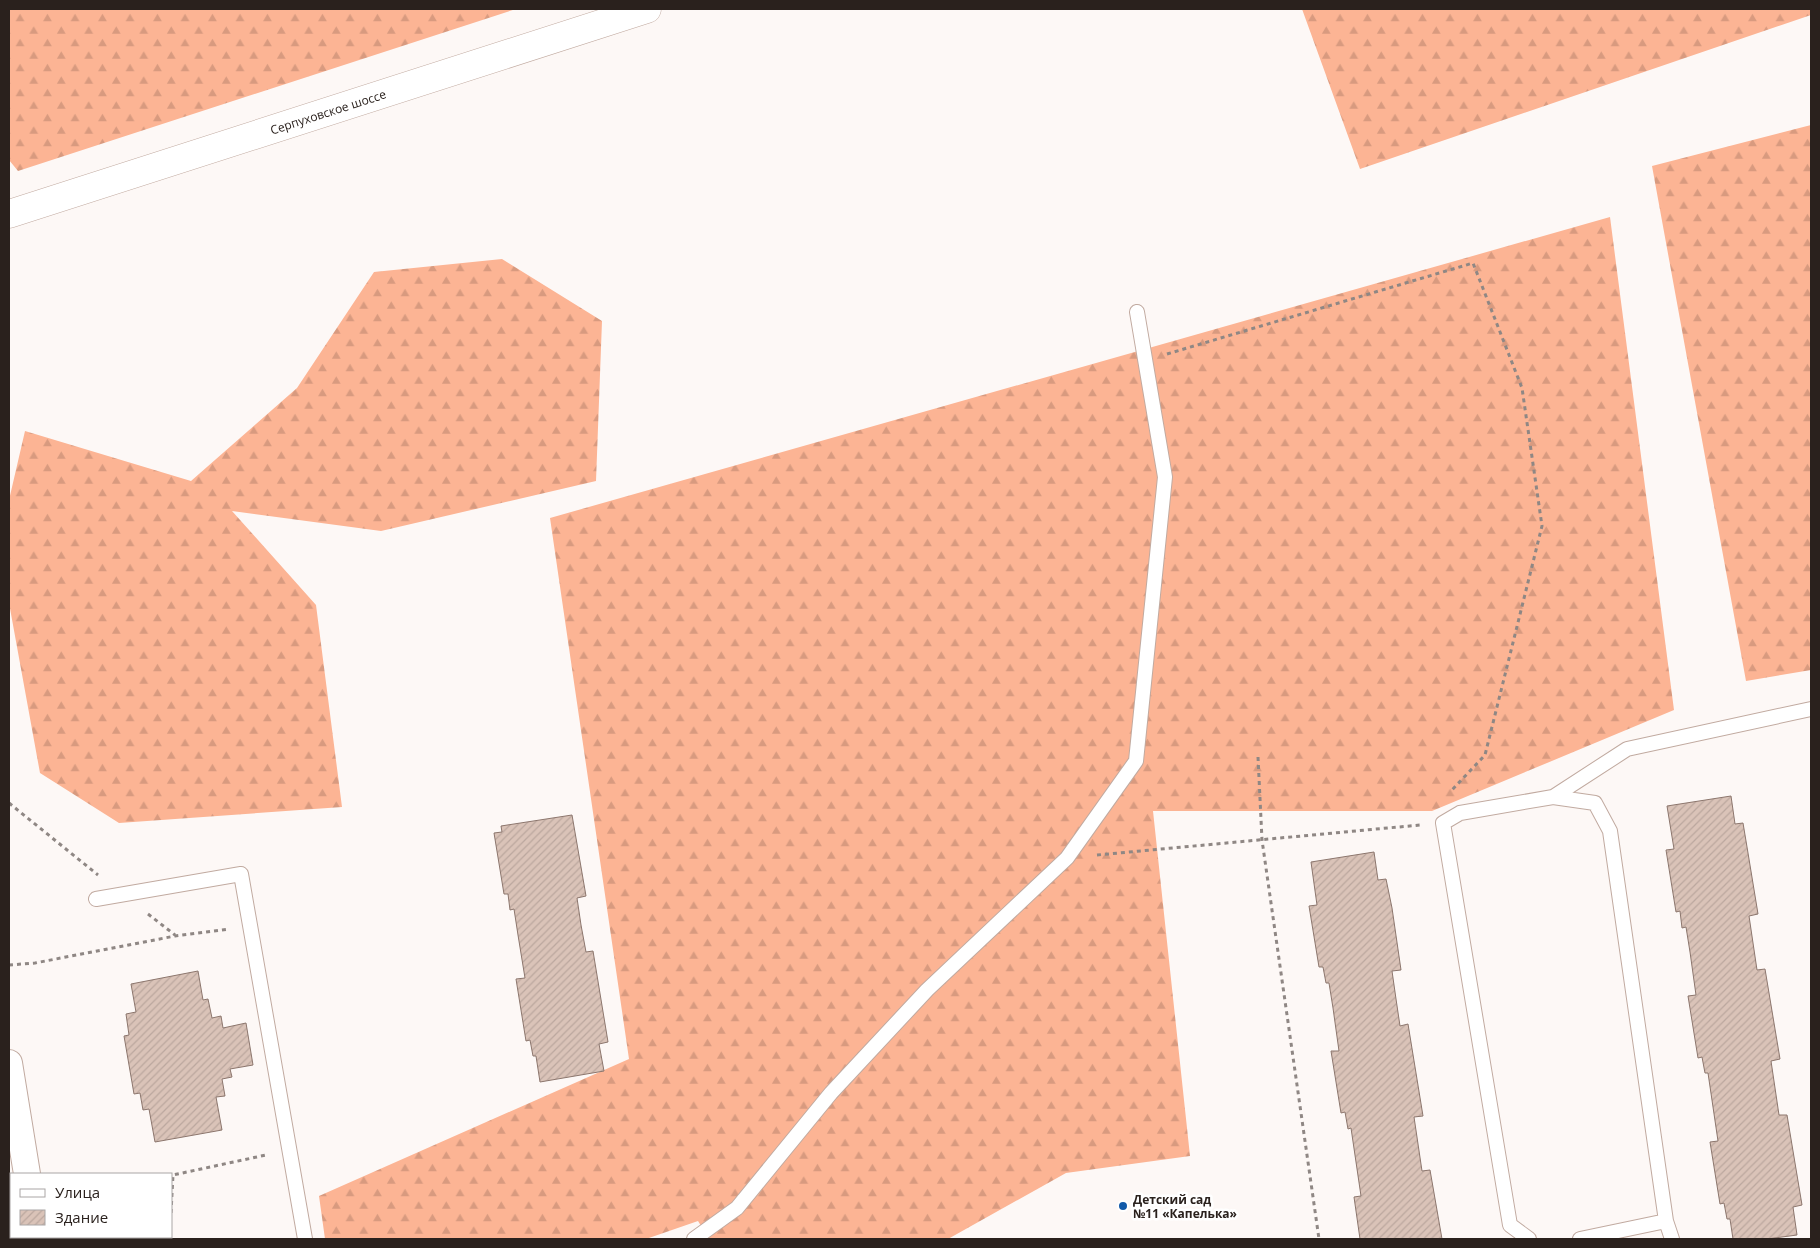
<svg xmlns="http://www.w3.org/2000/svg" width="1820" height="1248" viewBox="0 0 1820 1248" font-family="'Open Sans',sans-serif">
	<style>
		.forest { fill: url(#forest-firs) }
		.building { fill: url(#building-hatch); stroke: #8c766d }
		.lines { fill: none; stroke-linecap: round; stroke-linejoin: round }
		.lane-casing { stroke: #c1aaa0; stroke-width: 16 }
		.street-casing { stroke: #c1aaa0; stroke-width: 28 }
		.secondary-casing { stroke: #c1aaa0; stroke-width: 29 }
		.path { stroke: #8f8784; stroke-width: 3; stroke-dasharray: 4 4; stroke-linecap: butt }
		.lane { stroke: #fff; stroke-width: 14 }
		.street { stroke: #fff; stroke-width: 26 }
		.secondary { stroke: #fff; stroke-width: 28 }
		.poi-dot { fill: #1159a8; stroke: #fff; stroke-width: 2 }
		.labels { text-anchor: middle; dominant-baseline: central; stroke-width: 5; stroke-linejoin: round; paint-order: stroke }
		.street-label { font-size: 12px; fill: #2a211d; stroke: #fff }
		.poi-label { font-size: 12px; font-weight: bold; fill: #2a211d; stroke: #fff; text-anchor: start }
	</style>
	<defs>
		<pattern id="forest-firs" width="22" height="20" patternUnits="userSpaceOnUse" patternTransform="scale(1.25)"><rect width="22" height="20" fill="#fcb494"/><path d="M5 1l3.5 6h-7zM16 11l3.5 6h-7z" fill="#d89a7f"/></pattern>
		<pattern id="building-hatch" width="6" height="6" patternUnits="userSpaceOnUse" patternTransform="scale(1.25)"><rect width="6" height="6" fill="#dac3b8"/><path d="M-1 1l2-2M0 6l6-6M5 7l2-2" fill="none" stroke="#bba79e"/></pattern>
	</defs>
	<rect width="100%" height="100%" fill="#fdf8f6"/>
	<path class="forest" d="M 9,9 L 516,9 L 18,171 L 9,160 Z
		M 1302,9 L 1811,9 L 1811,15 L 1360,169 Z
		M 1811,125 L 1811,670 L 1746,681 L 1652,166 Z
		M 1610,217 L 1674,710 L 1432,811 L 1153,811 L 1190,1156 L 1066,1173 L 948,1239 L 709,1239 L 698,1221 L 646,1239 L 325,1239 L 319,1196 L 629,1059 L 550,518 Z
		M 502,259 L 602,321 L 596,481 L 381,531 L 232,511 L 316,605 L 342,807 L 119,823 L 40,773 L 9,603 L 9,500 L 25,431 L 191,481 L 297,388 L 374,272 Z"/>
	<path class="building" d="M 1731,796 L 1735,824 L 1743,823 L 1748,853 L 1758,914 L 1749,916 L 1757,970 L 1765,969 L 1780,1059 L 1771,1061 L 1779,1115 L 1787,1115 L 1802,1205 L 1793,1207 L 1797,1235 L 1767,1239 L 1733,1239 L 1730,1219 L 1727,1219 L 1724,1203 L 1720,1204 L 1710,1142 L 1718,1141 L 1708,1073 L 1705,1073 L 1702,1057 L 1698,1058 L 1688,996 L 1696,995 L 1690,952 L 1686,927 L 1682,928 L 1680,911 L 1676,912 L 1666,850 L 1674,849 L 1667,806 Z
		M 572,815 L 586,896 L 577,898 L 581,925 L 586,952 L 593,951 L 608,1042 L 599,1044 L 604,1071 L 540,1082 L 536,1056 L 533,1056 L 530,1040 L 526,1041 L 516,979 L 525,978 L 518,935 L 514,909 L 510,910 L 508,894 L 504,894 L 494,833 L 502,832 L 501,826 Z
		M 1374,852 L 1378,880 L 1386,879 L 1392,908 L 1401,970 L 1392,971 L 1396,999 L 1400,1026 L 1408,1024 L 1423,1116 L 1414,1117 L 1422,1171 L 1430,1170 L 1442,1239 L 1360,1239 L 1354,1197 L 1361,1196 L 1351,1128 L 1348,1129 L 1345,1112 L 1341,1113 L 1331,1051 L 1339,1051 L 1333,1008 L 1329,983 L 1326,983 L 1323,967 L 1319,967 L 1309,906 L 1317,905 L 1311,862 Z
		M 198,971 L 203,1000 L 208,999 L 212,1018 L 221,1016 L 223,1028 L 246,1023 L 253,1065 L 230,1069 L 232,1077 L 222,1079 L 225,1096 L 216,1097 L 222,1130 L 155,1142 L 149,1109 L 143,1110 L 140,1093 L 134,1094 L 124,1036 L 129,1035 L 126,1014 L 136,1012 L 131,984 Z"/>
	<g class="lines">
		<defs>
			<path id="lane" d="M 1553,797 L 1627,749 L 1811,709
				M 96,899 L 241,874 L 305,1239
				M 694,1239 L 737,1208 L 831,1093 L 927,990 L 1067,858 L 1136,761 L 1165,477 L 1137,312
				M 1529,1239 L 1510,1225 L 1443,823 L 1460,813 L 1553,797 L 1595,803 L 1610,831 L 1666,1221 L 1672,1239
				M 1580,1239 L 1666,1221"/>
			<path id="street" d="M 9,1063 L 27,1174
				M 38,1237 L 38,1239"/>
			<g id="secondary">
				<path id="s1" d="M 9,214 L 647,9"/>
			</g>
		</defs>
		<use href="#lane" class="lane-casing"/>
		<use href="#street" class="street-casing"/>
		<use href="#secondary" class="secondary-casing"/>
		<path class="path" d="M 1167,354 L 1473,263 L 1522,388 L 1542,526 L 1485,755 L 1451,791
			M 1258,757 L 1262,840 L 1319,1239
			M 9,803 L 98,875
			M 1097,855 L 1420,825
			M 148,914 L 175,935
			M 9,965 L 35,963 L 175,936 L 229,929
			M 171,1213 L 173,1175 L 266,1155
			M 167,1237 L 168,1239"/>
		<use href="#lane" class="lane"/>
		<use href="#street" class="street"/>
		<use href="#secondary" class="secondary"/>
	</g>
	<circle class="poi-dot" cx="1123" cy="1206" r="5"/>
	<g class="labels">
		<g class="street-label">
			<text stroke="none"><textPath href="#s1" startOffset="335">Серпуховское шоссе</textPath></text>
		</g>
		<g class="poi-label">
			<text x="1133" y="1199">Детский сад<tspan x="1133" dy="14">№11 «Капелька»</tspan></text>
		</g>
	</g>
	<rect width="1820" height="1248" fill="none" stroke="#2a211d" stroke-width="20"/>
	<rect x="10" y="1173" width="162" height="65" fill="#ffffff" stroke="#aaa6a5"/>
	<rect x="20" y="1189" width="25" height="8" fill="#ffffff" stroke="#aaa6a5"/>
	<text x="55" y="1198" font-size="15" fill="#2a211d">Улица</text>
	<rect x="20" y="1210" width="25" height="15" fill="url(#building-hatch)" stroke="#aaa6a5"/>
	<text x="55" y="1223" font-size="15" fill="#2a211d">Здание</text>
</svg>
